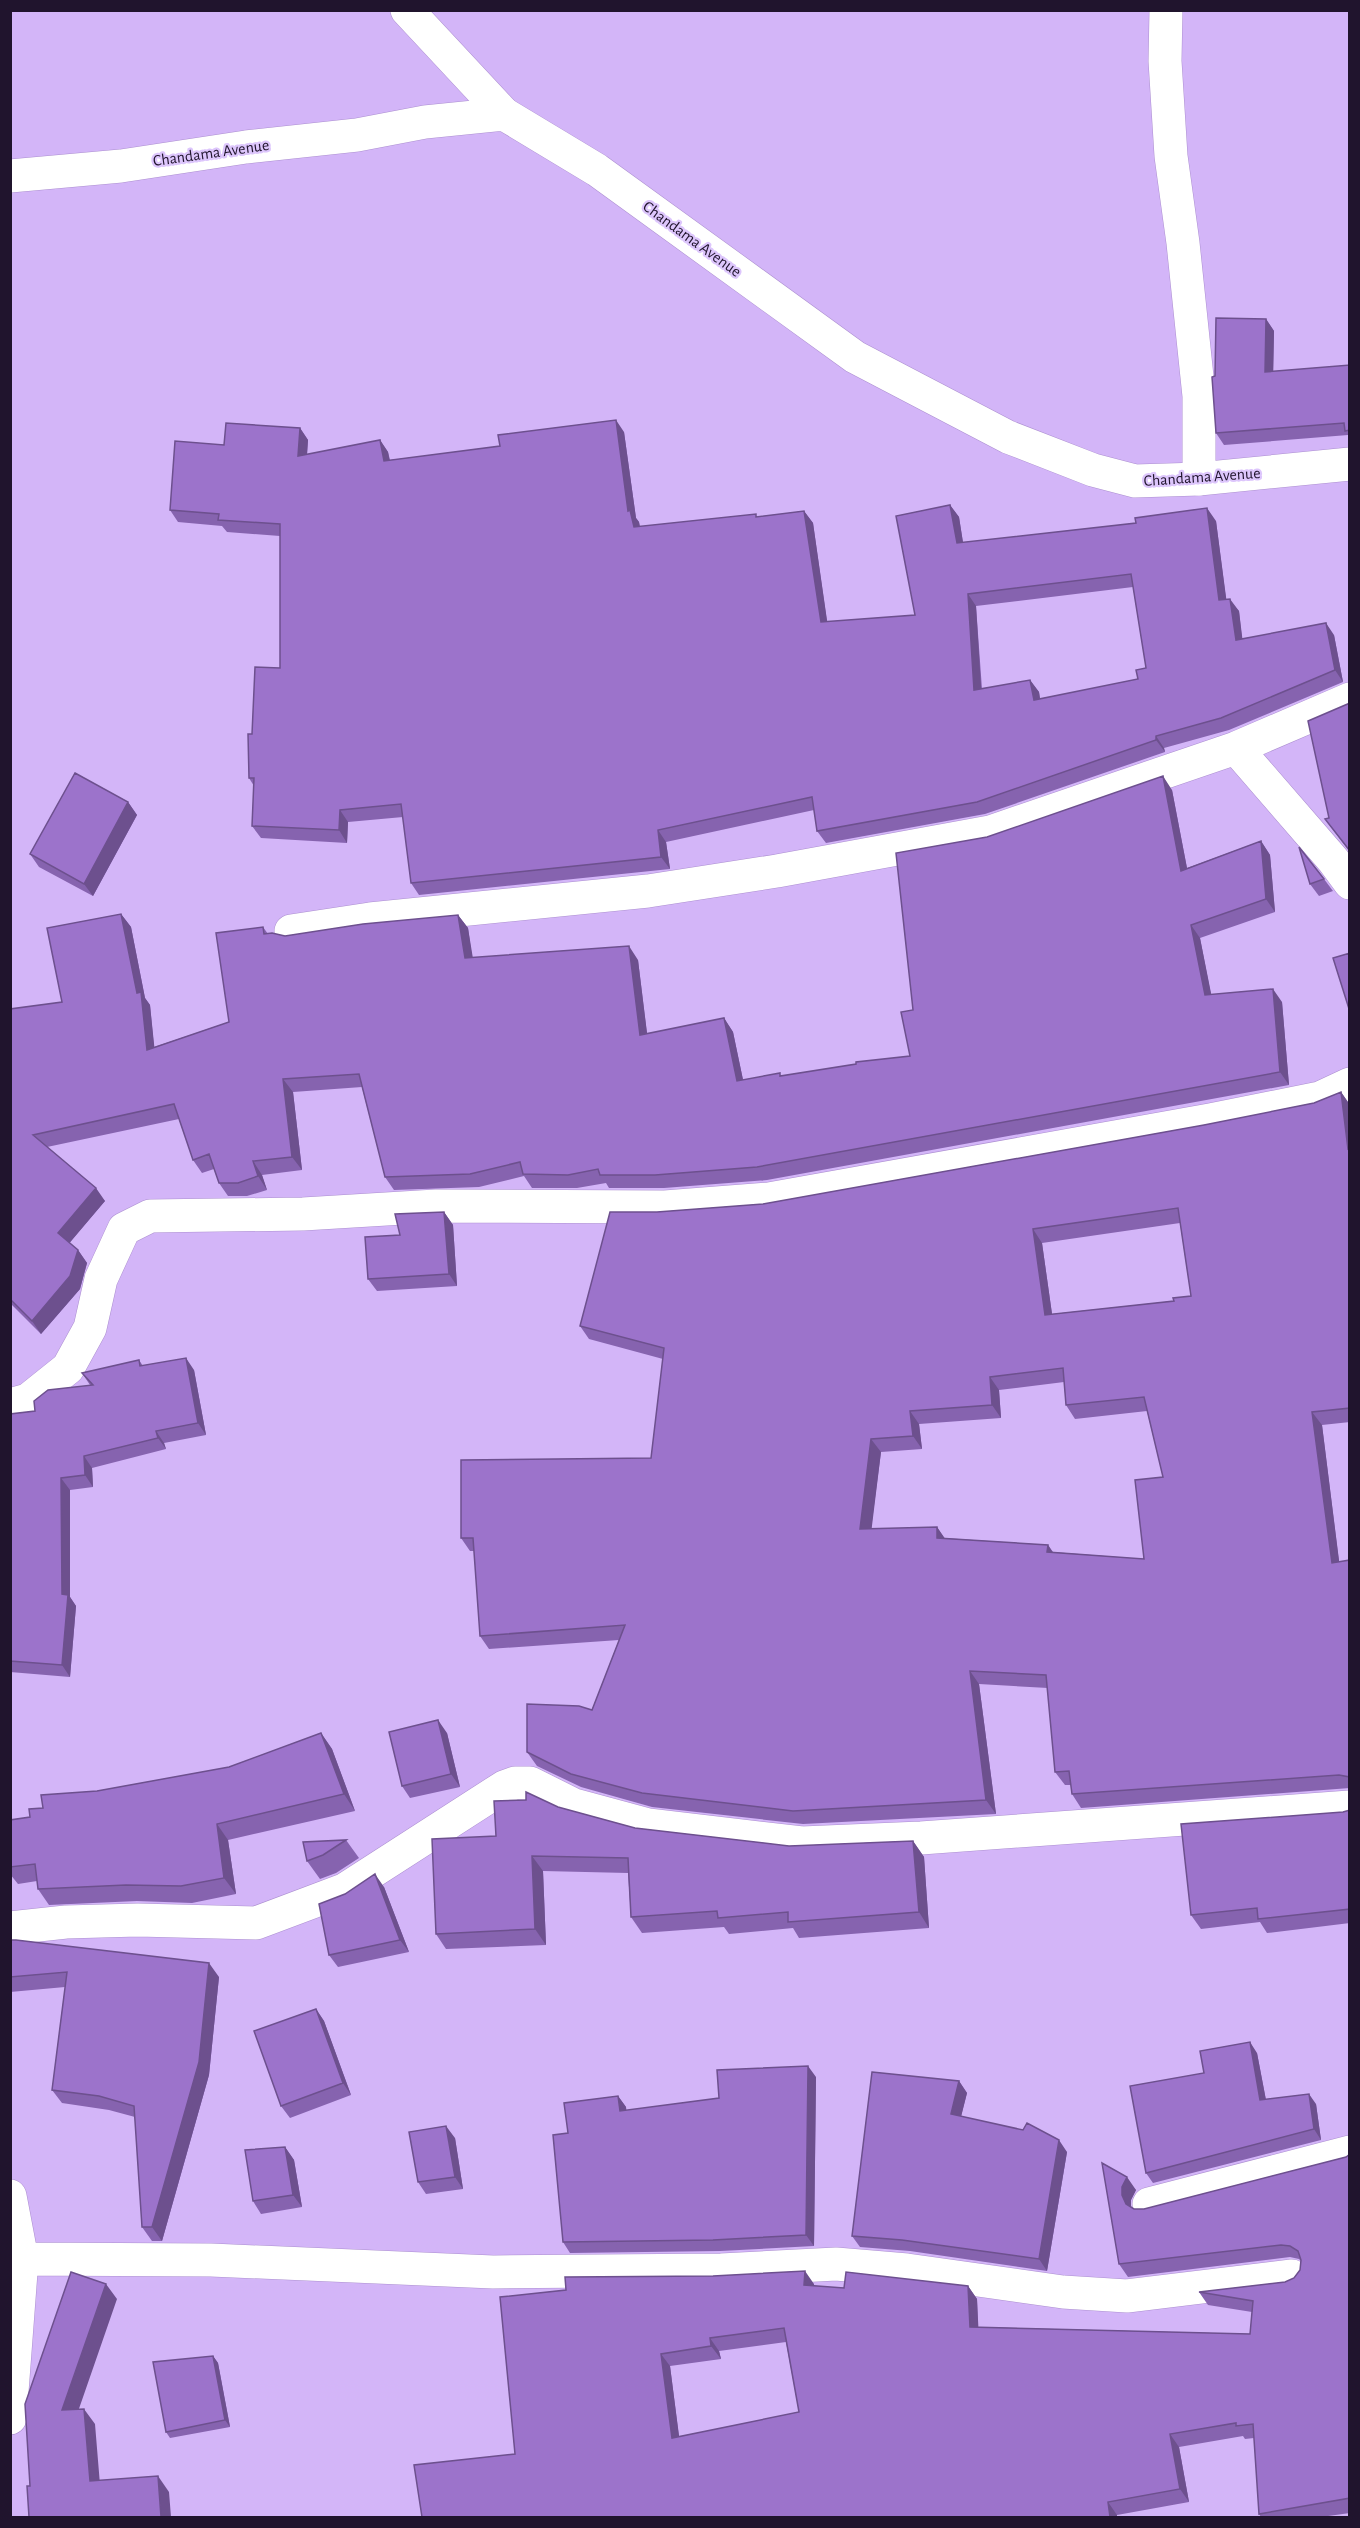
<svg xmlns="http://www.w3.org/2000/svg" width="1360" height="2528" viewBox="0 0 1360 2528" font-family="'Alegreya Sans',sans-serif">
	<style>
		.lines { fill: none; stroke-linecap: round; stroke-linejoin: round }
		.minor-casing { stroke: #ac8fd0; stroke-width: 34 }
		.tertiary-casing { stroke: #ac8fd0; stroke-width: 34 }
		.minor { stroke: #fff; stroke-width: 33 }
		.tertiary { stroke: #fff; stroke-width: 33 }
		.wall { fill: #8663af; fill-rule: evenodd }
		.shaded-wall { fill: #6d508e }
		.building { fill: #9c73cb; stroke: #6d508e; stroke-width: 1.5; fill-rule: evenodd }
		.labels { text-anchor: middle; dominant-baseline: central; stroke-width: 4.5; stroke-linejoin: round; paint-order: stroke }
		.street-label { font-size: 16px; fill: #20142d; stroke: #ddc6fc }
	</style>
	<rect width="100%" height="100%" fill="#d3b5f8"/>
	<g class="lines">
		<defs>
			<path id="minor" d="M 407,10 L 504,114
				M 1166,10 L 1165,61 L 1171,156 L 1183,243 L 1199,396 L 1199,479
				M 1236,748 L 1333,860 L 1350,883
				M 291,931 L 370,919 L 648,891 L 777,871 L 990,832 L 1236,748 L 1350,699
				M 10,1405 L 28,1400 L 68,1368 L 90,1328 L 101,1279 L 124,1229 L 150,1216 L 303,1214 L 436,1206 L 665,1207 L 769,1199 L 1210,1120 L 1320,1098 L 1350,1084
				M 10,1928 L 66,1922 L 138,1920 L 256,1923 L 344,1890 L 504,1787 L 515,1783 L 530,1783 L 574,1805 L 648,1825 L 802,1843 L 921,1838 L 1350,1807
				M 10,2196 L 22,2259 L 10,2418
				M 1149,2204 L 1350,2152
				M 22,2259 L 211,2260 L 493,2272 L 721,2270 L 836,2264 L 907,2270 L 1063,2292 L 1127,2296 L 1292,2276"/>
			<path id="tertiary" d="M 10,176 L 121,166 L 246,147 L 357,135 L 425,122 L 504,114 L 597,170 L 855,357 L 1008,437 L 1093,470 L 1135,481 L 1199,479 L 1350,464"/>
		</defs>
		<use href="#minor" class="minor-casing"/>
		<use href="#tertiary" class="tertiary-casing"/>
		<use href="#minor" class="minor"/>
		<use href="#tertiary" class="tertiary"/>
	</g>
	<path class="wall" d="M 1266,319 L 1274,331 L 1273,372 L 1350,365 L 1350,437 L 1348,435 L 1224,445 L 1216,433 L 1215,376 Z
		M 300,428 L 308,440 L 307,455 L 380,440 L 388,452 L 390,460 L 624,432 L 636,518 L 639,522 L 640,527 L 758,517 L 804,511 L 813,523 L 827,622 L 915,615 L 950,505 L 959,517 L 963,543 L 1216,521 L 1226,599 L 1239,611 L 1242,639 L 1334,635 L 1343,682 L 1229,730 L 1164,748 L 1165,752 L 985,814 L 826,843 L 817,831 L 814,810 L 666,842 L 670,869 L 419,895 L 411,883 L 403,817 L 348,822 L 347,843 L 261,838 L 252,826 L 254,786 L 249,778 L 252,734 L 280,668 L 280,536 L 227,532 L 222,526 L 178,522 L 170,510 L 224,445 ZM 1133,587 L 1146,668 L 1138,679 L 1040,699 L 1039,692 L 1030,680 L 982,689 L 976,606 Z
		M 1350,703 L 1350,852 L 1325,819 L 1329,818 Z
		M 1172,790 L 1187,868 L 1261,841 L 1270,855 L 1275,912 L 1200,938 L 1211,995 L 1282,1002 L 1289,1085 L 767,1180 L 664,1188 L 609,1188 L 606,1183 L 577,1188 L 532,1188 L 524,1176 L 479,1187 L 394,1190 L 385,1177 L 362,1087 L 293,1092 L 302,1170 L 262,1175 L 267,1190 L 247,1196 L 228,1196 L 219,1183 L 214,1169 L 202,1173 L 193,1160 L 179,1119 L 47,1147 L 105,1201 L 69,1243 L 78,1250 L 87,1263 L 80,1289 L 41,1334 L 10,1303 L 10,1009 L 62,1002 L 121,914 L 131,927 L 145,998 L 150,1005 L 154,1047 L 229,1022 L 263,927 L 268,934 L 285,936 L 458,915 L 468,928 L 472,957 L 638,960 L 647,1034 L 724,1018 L 733,1032 L 743,1080 L 782,1076 L 910,1056 L 913,1010 L 987,837 Z
		M 128,802 L 137,815 L 93,896 L 39,867 L 30,854 Z
		M 1324,879 L 1333,891 L 1319,896 L 1310,884 Z
		M 1341,1092 L 1350,1105 L 1350,1422 L 1322,1425 L 1339,1562 L 1350,1560 L 1350,1788 L 1081,1808 L 1072,1794 L 1071,1785 L 1065,1785 L 1055,1772 L 1048,1688 L 979,1684 L 996,1814 L 803,1824 L 652,1807 L 581,1787 L 537,1766 L 527,1752 L 592,1710 L 619,1640 L 489,1649 L 480,1636 L 474,1551 L 470,1551 L 461,1538 L 651,1458 L 663,1359 L 589,1339 L 580,1326 L 657,1212 L 763,1204 L 1204,1125 L 1314,1103 ZM 1180,1223 L 1191,1296 L 1174,1301 L 1052,1314 L 1042,1243 ZM 1064,1382 L 1066,1405 L 1075,1419 L 1147,1411 L 1163,1477 L 1144,1559 L 1053,1552 L 1048,1545 L 944,1538 L 937,1527 L 871,1529 L 881,1452 L 922,1449 L 919,1424 L 1001,1418 L 999,1390 Z
		M 444,1212 L 453,1225 L 457,1286 L 377,1291 L 368,1279 L 400,1235 Z
		M 139,1360 L 143,1366 L 194,1370 L 206,1435 L 164,1443 L 166,1449 L 92,1468 L 93,1487 L 70,1490 L 70,1597 L 76,1606 L 70,1677 L 10,1672 L 10,1414 L 35,1411 L 90,1385 L 82,1373 Z
		M 321,1733 L 332,1749 L 355,1811 L 228,1840 L 236,1894 L 192,1903 L 137,1901 L 49,1905 L 38,1889 L 37,1881 L 18,1884 L 10,1874 L 10,1820 L 30,1817 L 43,1808 L 97,1791 L 229,1767 Z
		M 447,1733 L 460,1787 L 410,1798 L 402,1786 Z
		M 558,1807 L 635,1828 L 789,1846 L 913,1841 L 924,1857 L 929,1928 L 799,1938 L 793,1928 L 729,1934 L 724,1927 L 642,1933 L 631,1917 L 628,1873 L 543,1871 L 546,1945 L 446,1949 L 436,1934 L 496,1836 Z
		M 1350,1810 L 1350,1923 L 1267,1933 L 1260,1922 L 1201,1929 L 1191,1915 L 1343,1812 Z
		M 346,1840 L 359,1858 L 336,1873 L 320,1879 L 307,1861 Z
		M 384,1887 L 409,1952 L 338,1967 L 329,1955 L 345,1894 Z
		M 10,1940 L 219,1977 L 209,2075 L 162,2241 L 152,2241 L 142,2227 L 135,2117 L 109,2110 L 62,2103 L 52,2090 L 65,1987 L 10,1992 Z
		M 316,2009 L 324,2021 L 351,2095 L 290,2118 L 281,2106 Z
		M 1257,2053 L 1266,2100 L 1316,2104 L 1321,2140 L 1153,2183 L 1146,2173 L 1204,2073 Z
		M 816,2077 L 814,2246 L 720,2251 L 570,2253 L 563,2242 L 568,2133 L 618,2096 L 626,2107 L 626,2111 L 719,2098 Z
		M 959,2081 L 967,2093 L 961,2116 L 1067,2152 L 1047,2271 L 910,2251 L 860,2247 L 852,2236 Z
		M 455,2138 L 463,2189 L 426,2194 L 418,2182 Z
		M 285,2147 L 294,2160 L 302,2207 L 261,2214 L 253,2201 Z
		M 1350,2154 L 1350,2513 L 1321,2517 L 1261,2517 L 1259,2514 L 1254,2438 L 1245,2439 L 1243,2436 L 1179,2447 L 1189,2502 L 1117,2515 L 515,2454 L 500,2297 L 814,2284 L 814,2286 L 844,2288 L 968,2286 L 977,2299 L 978,2327 L 1250,2334 L 1252,2312 L 1208,2305 L 1199,2292 L 1285,2282 L 1294,2278 L 1300,2270 L 1301,2261 L 1299,2259 L 1290,2257 L 1128,2277 L 1119,2264 L 1102,2163 L 1136,2190 L 1131,2200 L 1131,2207 L 1134,2209 L 1144,2209 L 1346,2157 ZM 786,2342 L 799,2412 L 679,2437 L 670,2366 L 721,2359 L 719,2351 Z
		M 213,2356 L 218,2363 L 230,2427 L 170,2438 L 166,2432 Z"/>
	<path class="shaded-wall" d="M 1266,319 L 1274,331 L 1273,384 L 1265,372 Z
		M 616,420 L 624,432 L 636,518 L 639,522 L 642,540 L 634,527 L 628,511 Z
		M 300,428 L 308,440 L 306,468 L 298,456 Z
		M 380,440 L 388,452 L 392,473 L 384,461 Z
		M 950,505 L 959,517 L 965,555 L 957,543 Z
		M 1207,508 L 1216,521 L 1228,612 L 1219,600 Z
		M 804,511 L 813,523 L 829,634 L 821,622 Z
		M 968,594 L 976,606 L 982,702 L 974,690 Z
		M 1230,599 L 1239,611 L 1244,652 L 1236,640 Z
		M 1326,623 L 1334,635 L 1343,682 L 1335,670 Z
		M 1030,680 L 1039,692 L 1042,712 L 1034,700 Z
		M 1156,736 L 1164,748 L 1165,752 L 1156,740 Z
		M 1163,776 L 1172,790 L 1190,884 L 1181,871 Z
		M 128,802 L 137,815 L 93,896 L 84,884 Z
		M 340,810 L 348,822 L 347,843 L 339,830 Z
		M 658,830 L 666,842 L 670,869 L 661,857 Z
		M 1261,841 L 1270,855 L 1275,912 L 1266,899 Z
		M 121,914 L 131,927 L 145,998 L 150,1005 L 156,1063 L 147,1050 L 137,993 Z
		M 458,915 L 468,928 L 475,971 L 465,958 Z
		M 1191,925 L 1200,938 L 1214,1008 L 1205,995 Z
		M 629,946 L 638,960 L 649,1049 L 640,1035 Z
		M 1273,989 L 1282,1002 L 1289,1085 L 1280,1072 Z
		M 724,1018 L 733,1032 L 746,1094 L 737,1081 Z
		M 283,1079 L 293,1092 L 302,1170 L 292,1157 Z
		M 1341,1092 L 1350,1105 L 1350,1151 L 1348,1149 Z
		M 253,1161 L 262,1175 L 267,1190 L 258,1176 Z
		M 96,1188 L 105,1201 L 67,1246 L 58,1233 Z
		M 444,1212 L 453,1225 L 457,1286 L 449,1274 Z
		M 1033,1229 L 1042,1243 L 1054,1328 L 1045,1315 Z
		M 78,1250 L 87,1263 L 80,1289 L 41,1334 L 32,1321 Z
		M 186,1358 L 194,1370 L 206,1435 L 198,1423 Z
		M 990,1377 L 999,1390 L 1001,1418 L 992,1405 Z
		M 910,1411 L 919,1424 L 922,1449 L 913,1436 Z
		M 1312,1412 L 1322,1425 L 1341,1576 L 1332,1563 Z
		M 156,1431 L 164,1443 L 166,1449 L 158,1438 Z
		M 871,1439 L 881,1452 L 870,1542 L 860,1529 Z
		M 84,1456 L 92,1468 L 93,1487 L 85,1475 Z
		M 61,1478 L 70,1490 L 70,1597 L 76,1606 L 70,1677 L 62,1665 Z
		M 937,1527 L 946,1540 L 937,1538 Z
		M 1048,1545 L 1057,1559 L 1047,1552 Z
		M 970,1671 L 979,1684 L 996,1814 L 986,1800 Z
		M 438,1720 L 447,1733 L 460,1787 L 451,1774 Z
		M 321,1733 L 332,1749 L 355,1811 L 344,1794 Z
		M 217,1824 L 228,1840 L 236,1894 L 224,1878 Z
		M 913,1841 L 924,1857 L 929,1928 L 919,1912 Z
		M 532,1856 L 543,1871 L 546,1945 L 535,1929 Z
		M 375,1874 L 384,1887 L 409,1952 L 400,1940 Z
		M 209,1963 L 219,1977 L 209,2075 L 162,2241 L 152,2227 Z
		M 316,2009 L 324,2021 L 351,2095 L 343,2083 Z
		M 1250,2042 L 1257,2053 L 1268,2111 L 1260,2100 Z
		M 808,2066 L 816,2077 L 814,2246 L 806,2235 Z
		M 959,2081 L 967,2093 L 959,2125 L 951,2114 Z
		M 1309,2094 L 1316,2104 L 1321,2140 L 1314,2129 Z
		M 618,2096 L 626,2107 L 628,2122 L 620,2111 Z
		M 446,2126 L 455,2138 L 463,2189 L 455,2177 Z
		M 1059,2140 L 1067,2152 L 1047,2271 L 1039,2259 Z
		M 285,2147 L 294,2160 L 302,2207 L 293,2195 Z
		M 1127,2177 L 1136,2190 L 1131,2200 L 1131,2208 L 1126,2204 L 1122,2195 L 1122,2187 Z
		M 805,2271 L 814,2284 L 813,2298 L 804,2285 Z
		M 106,2284 L 117,2299 L 73,2426 L 62,2410 Z
		M 968,2286 L 977,2299 L 979,2340 L 970,2327 Z
		M 710,2338 L 719,2351 L 721,2359 L 711,2346 Z
		M 661,2354 L 670,2366 L 681,2451 L 672,2438 Z
		M 213,2356 L 218,2363 L 230,2427 L 225,2420 Z
		M 84,2409 L 95,2424 L 101,2497 L 90,2481 Z
		M 1170,2434 L 1179,2447 L 1189,2502 L 1180,2489 Z
		M 158,2476 L 169,2492 L 171,2517 L 161,2517 Z
		M 1108,2502 L 1117,2515 L 1117,2517 L 1110,2517 Z"/>
	<path class="building" d="M 1216,318 L 1266,319 L 1265,372 L 1350,365 L 1350,430 L 1345,431 L 1344,423 L 1216,433 L 1212,377 L 1215,376 Z
		M 616,420 L 628,511 L 630,510 L 634,527 L 756,514 L 756,517 L 804,511 L 821,622 L 915,615 L 896,516 L 950,505 L 957,543 L 1136,523 L 1135,518 L 1207,508 L 1219,600 L 1230,599 L 1236,640 L 1326,623 L 1335,670 L 1221,718 L 1156,736 L 1156,740 L 977,802 L 817,831 L 812,797 L 658,830 L 661,857 L 411,883 L 401,804 L 340,810 L 339,830 L 252,826 L 254,778 L 249,778 L 248,734 L 252,734 L 255,667 L 280,668 L 280,524 L 218,520 L 219,514 L 170,510 L 175,441 L 224,445 L 226,423 L 300,428 L 298,456 L 380,440 L 384,461 L 500,446 L 498,435 ZM 1131,574 L 1146,668 L 1136,670 L 1138,679 L 1034,700 L 1030,680 L 974,690 L 968,594 Z
		M 1350,703 L 1350,851 L 1325,819 L 1329,818 L 1308,721 Z
		M 75,773 L 128,802 L 84,884 L 30,854 Z
		M 1163,776 L 1181,871 L 1261,841 L 1266,899 L 1191,925 L 1205,995 L 1273,989 L 1280,1072 L 757,1167 L 655,1175 L 600,1175 L 598,1169 L 568,1175 L 523,1174 L 520,1162 L 470,1174 L 385,1177 L 359,1074 L 283,1079 L 292,1157 L 253,1161 L 258,1176 L 238,1183 L 219,1183 L 209,1154 L 193,1160 L 174,1104 L 33,1135 L 96,1188 L 58,1233 L 78,1250 L 70,1276 L 32,1321 L 10,1299 L 10,1009 L 62,1002 L 47,928 L 121,914 L 137,993 L 141,992 L 147,1050 L 229,1022 L 216,933 L 263,927 L 264,934 L 272,933 L 285,936 L 363,924 L 458,915 L 465,958 L 629,946 L 640,1035 L 724,1018 L 737,1081 L 780,1073 L 780,1076 L 856,1064 L 856,1062 L 910,1056 L 901,1012 L 913,1010 L 896,853 L 987,837 Z
		M 1299,847 L 1324,879 L 1310,884 Z
		M 1350,953 L 1350,1012 L 1333,958 Z
		M 1341,1092 L 1348,1149 L 1350,1148 L 1350,1408 L 1312,1412 L 1332,1563 L 1350,1560 L 1350,1777 L 1339,1775 L 1072,1794 L 1069,1771 L 1055,1772 L 1046,1675 L 970,1671 L 986,1800 L 793,1811 L 642,1793 L 571,1774 L 527,1752 L 527,1704 L 579,1706 L 592,1710 L 625,1625 L 480,1636 L 473,1538 L 461,1538 L 461,1460 L 651,1458 L 664,1348 L 580,1326 L 610,1212 L 657,1212 L 763,1204 L 1204,1125 L 1314,1103 ZM 1178,1208 L 1191,1296 L 1173,1298 L 1174,1301 L 1045,1315 L 1033,1229 ZM 1063,1368 L 1066,1405 L 1144,1397 L 1163,1477 L 1135,1480 L 1144,1559 L 1047,1552 L 1048,1545 L 937,1538 L 937,1527 L 860,1529 L 871,1439 L 913,1436 L 910,1411 L 992,1405 L 990,1377 Z
		M 444,1212 L 449,1274 L 368,1279 L 365,1237 L 400,1235 L 395,1214 Z
		M 186,1358 L 198,1423 L 156,1431 L 158,1438 L 84,1456 L 85,1475 L 61,1478 L 62,1594 L 68,1595 L 62,1665 L 10,1661 L 10,1414 L 35,1411 L 34,1401 L 48,1390 L 93,1385 L 82,1373 L 139,1360 L 140,1366 Z
		M 438,1720 L 451,1774 L 402,1786 L 389,1732 Z
		M 321,1733 L 344,1794 L 217,1824 L 224,1878 L 181,1886 L 126,1885 L 38,1889 L 35,1864 L 10,1867 L 10,1820 L 30,1817 L 29,1809 L 43,1808 L 41,1795 L 97,1791 L 229,1767 Z
		M 526,1792 L 558,1807 L 635,1828 L 789,1846 L 913,1841 L 919,1912 L 788,1922 L 788,1912 L 718,1918 L 717,1911 L 631,1917 L 628,1858 L 532,1856 L 535,1929 L 436,1934 L 432,1839 L 496,1836 L 494,1801 L 526,1800 Z
		M 1350,1810 L 1350,1909 L 1258,1919 L 1257,1908 L 1191,1915 L 1181,1824 L 1343,1812 Z
		M 346,1840 L 323,1855 L 307,1861 L 303,1842 Z
		M 375,1874 L 400,1940 L 329,1955 L 319,1904 L 345,1894 Z
		M 10,1940 L 16,1940 L 209,1963 L 199,2062 L 152,2227 L 142,2227 L 134,2106 L 99,2096 L 52,2090 L 67,1972 L 10,1977 Z
		M 316,2009 L 343,2083 L 281,2106 L 254,2031 Z
		M 1250,2042 L 1260,2100 L 1309,2094 L 1314,2129 L 1146,2173 L 1130,2086 L 1204,2073 L 1200,2051 Z
		M 808,2066 L 806,2235 L 713,2240 L 563,2242 L 553,2135 L 568,2133 L 564,2103 L 618,2096 L 620,2111 L 719,2098 L 717,2070 Z
		M 872,2072 L 959,2081 L 951,2114 L 1023,2130 L 1027,2123 L 1059,2140 L 1039,2259 L 902,2240 L 852,2236 Z
		M 446,2126 L 455,2177 L 418,2182 L 409,2132 Z
		M 285,2147 L 293,2195 L 253,2201 L 245,2150 Z
		M 1350,2154 L 1350,2498 L 1259,2514 L 1253,2424 L 1236,2426 L 1236,2423 L 1170,2434 L 1180,2489 L 1108,2502 L 1110,2517 L 422,2517 L 414,2465 L 515,2454 L 500,2297 L 566,2290 L 565,2277 L 713,2276 L 805,2271 L 804,2285 L 844,2288 L 846,2272 L 968,2286 L 970,2327 L 1250,2334 L 1253,2301 L 1199,2292 L 1285,2282 L 1294,2278 L 1300,2270 L 1301,2260 L 1298,2251 L 1290,2246 L 1281,2245 L 1119,2264 L 1102,2163 L 1127,2177 L 1122,2187 L 1122,2195 L 1126,2204 L 1134,2209 L 1144,2209 L 1346,2157 ZM 784,2328 L 799,2412 L 672,2438 L 661,2354 L 711,2346 L 710,2338 Z
		M 71,2272 L 106,2284 L 62,2410 L 84,2409 L 90,2481 L 158,2476 L 161,2517 L 29,2517 L 27,2486 L 30,2486 L 25,2404 Z
		M 213,2356 L 225,2420 L 166,2432 L 153,2362 Z"/>
	<g class="labels">
		<g class="street-label">
			<text transform="translate(211 153) rotate(-8)">Chandama Avenue</text>
			<text transform="translate(692 239) rotate(36)">Chandama Avenue</text>
			<text transform="translate(1202 477) rotate(-4)">Chandama Avenue</text>
		</g>
	</g>
	<rect width="1360" height="2528" fill="none" stroke="#20142d" stroke-width="24"/>
</svg>
